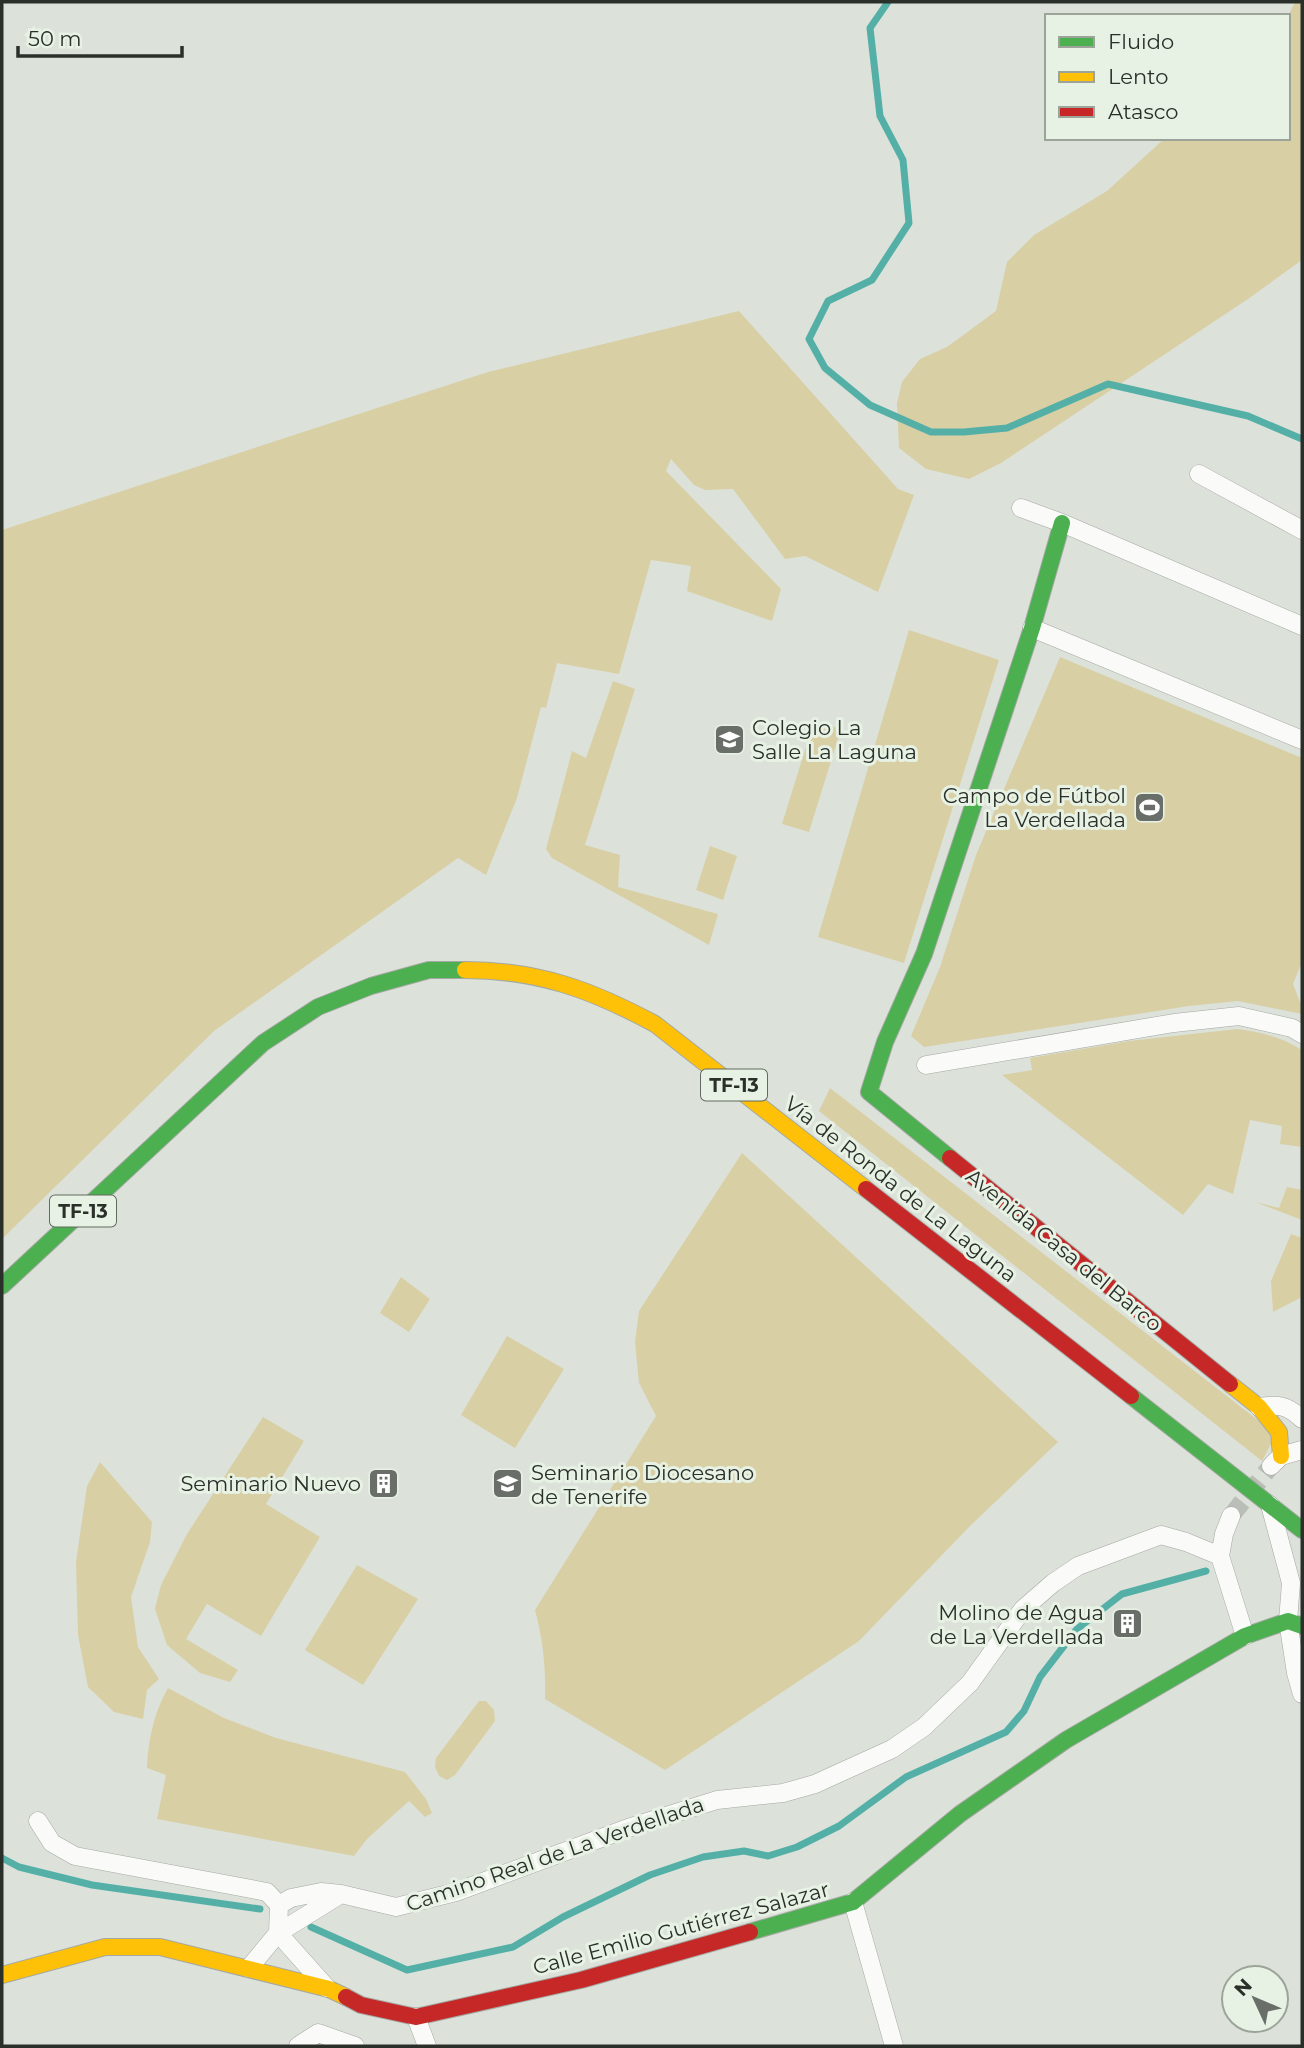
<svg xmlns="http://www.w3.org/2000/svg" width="1304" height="2048" viewBox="0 0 1304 2048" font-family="Montserrat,sans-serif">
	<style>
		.green { fill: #d9cfa5 }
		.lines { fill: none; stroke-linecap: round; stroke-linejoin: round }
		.stream { stroke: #54b0a7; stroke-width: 7 }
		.street-tunnel { stroke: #b9beb7; stroke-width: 18; stroke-dasharray: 18 9; stroke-linecap: butt }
		.street-casing { stroke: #a4a8a2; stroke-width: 19 }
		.fast-casing { stroke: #a4a8a2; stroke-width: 18 }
		.slow-casing { stroke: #a4a8a2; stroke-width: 18 }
		.jam-casing { stroke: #a4a8a2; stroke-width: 18 }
		.street { stroke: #fafbf9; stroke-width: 18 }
		.fast { stroke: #4caf50; stroke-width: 16 }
		.slow { stroke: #ffc107; stroke-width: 16 }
		.jam { stroke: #c62828; stroke-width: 16 }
		.labels { text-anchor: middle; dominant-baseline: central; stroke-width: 6; stroke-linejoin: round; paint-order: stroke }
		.shield { fill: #e7f2e4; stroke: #636a62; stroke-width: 2 }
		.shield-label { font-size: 19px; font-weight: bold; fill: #2b2f2a }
		.poi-label { font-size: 21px; fill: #2b2f2a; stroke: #e7f2e4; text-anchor: end }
		.street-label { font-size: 21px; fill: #2b2f2a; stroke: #e7f2e4 }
	</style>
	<rect width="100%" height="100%" fill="#dce2da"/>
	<path class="green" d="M 1295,2 L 1302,2 L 1302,260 L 1248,299 L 1001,463 L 969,479 L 926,469 L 899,448 L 897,403 L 902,382 L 920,359 L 947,347 L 996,311 L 1007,262 L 1034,235 L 1107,191 L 1165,138 L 1288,138 L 1288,16 Z
		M 739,311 L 898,489 L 914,495 L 878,592 L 805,556 L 785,559 L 733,489 L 705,490 L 694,485 L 671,459 L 666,471 L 781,589 L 772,621 L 687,591 L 691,566 L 651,560 L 619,674 L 557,663 L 546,708 L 541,707 L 517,798 L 486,875 L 458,858 L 214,1031 L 2,1239 L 2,530 L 488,372 Z
		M 909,630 L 999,660 L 904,963 L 818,937 Z
		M 1060,657 L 1302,758 L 1302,962 L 1293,984 L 1302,1007 L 1302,1014 L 1238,1001 L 1189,1006 L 924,1047 L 911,1036 L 940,967 L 976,855 Z
		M 613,681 L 635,689 L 585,845 L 620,855 L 618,887 L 718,914 L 709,945 L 552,858 L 546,849 L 572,751 L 586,758 Z
		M 814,721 L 841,729 L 809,832 L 782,824 Z
		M 710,846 L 737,856 L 723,900 L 696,890 Z
		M 1237,1029 C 1261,1032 1282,1037 1302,1050 L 1302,1147 L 1280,1144 L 1282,1126 L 1250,1120 L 1233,1194 L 1208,1184 L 1183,1215 L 1002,1075 L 1032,1070 L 1030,1058 L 1129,1041 Z
		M 830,1088 L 1268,1428 L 1272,1442 L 1262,1461 L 819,1111 Z
		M 742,1153 L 1058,1442 L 970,1526 L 859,1641 L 665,1770 L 545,1699 C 546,1668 543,1640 535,1610 L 656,1416 L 639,1383 L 635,1342 L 639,1311 Z
		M 1287,1187 L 1302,1190 L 1302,1220 L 1255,1202 L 1279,1208 Z
		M 1291,1234 L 1302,1238 L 1302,1297 L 1273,1312 L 1271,1281 Z
		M 401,1277 L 430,1299 L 409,1332 L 380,1313 Z
		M 507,1336 L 564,1369 L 515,1448 L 461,1415 Z
		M 263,1417 L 304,1441 L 266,1504 L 320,1537 L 261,1636 L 207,1604 L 186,1639 L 238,1670 L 230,1682 L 200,1673 L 167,1645 L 155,1609 L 161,1585 L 187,1534 Z
		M 100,1462 L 152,1522 L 150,1542 L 131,1597 L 138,1647 L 159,1679 L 147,1690 L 143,1719 L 114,1712 L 88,1687 L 78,1635 L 76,1562 L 87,1486 Z
		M 357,1565 L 418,1599 L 363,1685 L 305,1650 Z
		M 168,1688 L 224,1718 L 276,1738 L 405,1772 L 426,1799 L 432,1813 L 425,1817 L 409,1801 L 367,1839 L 354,1856 L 157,1819 L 166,1775 L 147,1768 C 148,1740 154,1712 168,1688 Z
		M 479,1701 L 486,1701 L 494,1710 L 495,1721 L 455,1775 L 447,1780 L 439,1776 L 435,1767 L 436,1758 Z"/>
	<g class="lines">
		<path class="stream" d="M 888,2 L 870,28 L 880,116 L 903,160 L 909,223 L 872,280 L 828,301 L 809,339 L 825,368 L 870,405 L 931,432 L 964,432 L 1007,428 L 1108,384 L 1248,416 L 1302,439
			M 2,1858 L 19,1867 L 92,1885 L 260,1909
			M 311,1927 L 407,1970 L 513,1947 L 563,1917 L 650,1875 L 703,1857 L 744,1851 L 768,1856 L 797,1847 L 839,1826 L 906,1777 L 1006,1732 L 1024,1711 L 1040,1677 L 1077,1629 L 1122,1594 L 1206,1571"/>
		<path class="street-tunnel" d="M 1231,1516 L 1271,1466"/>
		<defs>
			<path id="street" d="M 1199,474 L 1302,530
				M 1021,508 L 1062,523 L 1302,626
				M 1032,628 L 1302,740
				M 926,1065 L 1174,1023 L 1239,1016 L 1292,1028 L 1302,1034
				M 1259,1407 C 1278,1404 1287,1405 1302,1419
				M 1271,1466 L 1281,1456 L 1302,1450
				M 1270,1505 L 1291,1583 L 1288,1621 L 1296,1673 L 1302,1694
				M 1231,1516 L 1224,1534 L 1220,1556 L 1245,1636
				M 38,1821 L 52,1843 L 75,1856 L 267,1892 L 279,1905 L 278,1933
				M 853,1902 L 894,2046
				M 279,1905 L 291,1898 L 321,1892 L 341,1894 L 396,1907 L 456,1892 L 631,1827 L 717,1800 L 783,1793 L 815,1784 L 892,1749 L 924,1727 L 970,1683 L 1023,1609 L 1053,1583 L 1078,1566 L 1161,1535 L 1186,1542 L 1220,1556
				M 278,1933 L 327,1988
				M 249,1968 L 278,1933 L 341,1894
				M 416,2017 L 427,2046
				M 298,2046 L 318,2033 L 355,2046"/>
			<path id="fast" d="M 950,1158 L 869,1092 L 885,1042 L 924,954 L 1032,628 L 1062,523
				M 2,1286 L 263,1043 L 318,1007 L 371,986 L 429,970 L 465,970
				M 1131,1396 L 1302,1530
				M 750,1932 L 853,1902 L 960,1814 L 1066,1740 L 1245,1636 L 1288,1621 L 1302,1626"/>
			<path id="slow" d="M 465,970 C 538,970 592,990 655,1024 L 866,1189
				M 1230,1384 L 1259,1407 L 1279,1432 L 1281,1456
				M 2,1975 L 105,1947 L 160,1947 L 329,1989 L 346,1997"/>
			<path id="jam" d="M 950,1158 L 1230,1384
				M 866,1189 L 1131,1396
				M 346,1997 L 361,2005 L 416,2017 L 581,1980 L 750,1932"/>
		</defs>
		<use href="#street" class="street-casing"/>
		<use href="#fast" class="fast-casing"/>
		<use href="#slow" class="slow-casing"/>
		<use href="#jam" class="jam-casing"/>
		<use href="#street" class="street"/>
		<use href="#fast" class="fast"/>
		<use href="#slow" class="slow"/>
		<use href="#jam" class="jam"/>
	</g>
	<defs>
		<symbol id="school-square" viewBox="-11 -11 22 22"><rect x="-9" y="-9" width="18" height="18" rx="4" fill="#696e68" stroke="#e7f2e4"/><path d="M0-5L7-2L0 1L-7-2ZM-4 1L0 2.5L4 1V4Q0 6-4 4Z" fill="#fff"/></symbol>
		<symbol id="stadium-square" viewBox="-11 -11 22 22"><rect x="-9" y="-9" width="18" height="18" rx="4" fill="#696e68" stroke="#e7f2e4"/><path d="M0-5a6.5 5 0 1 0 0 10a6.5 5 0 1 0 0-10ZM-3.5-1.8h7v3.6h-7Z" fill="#fff"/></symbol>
		<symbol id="building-square" viewBox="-11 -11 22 22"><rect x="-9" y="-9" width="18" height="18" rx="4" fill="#696e68" stroke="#e7f2e4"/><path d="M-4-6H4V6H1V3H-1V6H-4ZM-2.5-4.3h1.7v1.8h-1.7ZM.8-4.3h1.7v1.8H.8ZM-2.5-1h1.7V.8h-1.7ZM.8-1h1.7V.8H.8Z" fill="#fff"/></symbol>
		<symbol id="university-square" viewBox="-11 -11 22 22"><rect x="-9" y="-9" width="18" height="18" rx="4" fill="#696e68" stroke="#e7f2e4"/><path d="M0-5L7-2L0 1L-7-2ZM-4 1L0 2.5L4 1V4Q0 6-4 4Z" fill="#fff"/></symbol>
	</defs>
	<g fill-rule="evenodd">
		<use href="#school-square" x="712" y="722" width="35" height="35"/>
		<use href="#stadium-square" x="1132" y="790" width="35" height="35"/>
		<use href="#building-square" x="366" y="1466" width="35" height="35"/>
		<use href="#university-square" x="490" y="1466" width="35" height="35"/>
		<use href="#building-square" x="1110" y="1606" width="35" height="35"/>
	</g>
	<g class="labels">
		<g class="shield">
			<rect x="701" y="1069.5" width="66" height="31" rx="5"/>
			<rect x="50" y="1195.5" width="66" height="31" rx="5"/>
		</g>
		<g class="shield-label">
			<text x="734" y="1085">TF-13</text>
			<text x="83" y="1211">TF-13</text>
		</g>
		<g class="poi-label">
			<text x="752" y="727" text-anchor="start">Colegio La<tspan x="752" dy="24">Salle La Laguna</tspan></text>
			<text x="1126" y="795">Campo de Fútbol<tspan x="1126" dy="24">La Verdellada</tspan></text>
			<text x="531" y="1472" text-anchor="start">Seminario Diocesano<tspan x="531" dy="24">de Tenerife</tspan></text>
			<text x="361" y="1483">Seminario Nuevo</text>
			<text x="1104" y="1612">Molino de Agua<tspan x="1104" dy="24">de La Verdellada</tspan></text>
		</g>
		<g class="street-label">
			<text transform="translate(901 1189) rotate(38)">Vía de Ronda de La Laguna</text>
			<text transform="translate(1064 1250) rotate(39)">Avenida Casa del Barco</text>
			<text transform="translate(555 1854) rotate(-19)">Camino Real de La Verdellada</text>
			<text transform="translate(681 1928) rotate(-15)">Calle Emilio Gutiérrez Salazar</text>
		</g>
	</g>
	<rect width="1304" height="2048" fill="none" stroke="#2b2f2a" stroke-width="7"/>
	<rect x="1045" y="14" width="245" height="126" fill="#e7f2e4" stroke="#9ca49a" stroke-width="2"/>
	<rect x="1059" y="37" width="35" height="10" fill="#4caf50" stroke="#9ca49a" stroke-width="2"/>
	<text x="1108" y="49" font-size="21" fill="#2b2f2a">Fluido</text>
	<rect x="1059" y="72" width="35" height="10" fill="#ffc107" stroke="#9ca49a" stroke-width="2"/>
	<text x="1108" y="84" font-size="21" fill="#2b2f2a">Lento</text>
	<rect x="1059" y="107" width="35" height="10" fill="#c62828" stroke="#9ca49a" stroke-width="2"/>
	<text x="1108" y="119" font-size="21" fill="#2b2f2a">Atasco</text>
	<g transform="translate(1255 1999) rotate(314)"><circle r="33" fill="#e7f2e4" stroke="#9ca49a" stroke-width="2"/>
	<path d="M0-5L12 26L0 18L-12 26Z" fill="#696e68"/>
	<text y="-10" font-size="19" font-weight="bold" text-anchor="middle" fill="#2b2f2a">N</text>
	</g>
	<path d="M18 46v10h164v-10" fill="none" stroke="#2b2f2a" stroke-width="3.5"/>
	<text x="28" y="46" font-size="21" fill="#2b2f2a" stroke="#e7f2e4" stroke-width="5" paint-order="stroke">50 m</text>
</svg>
